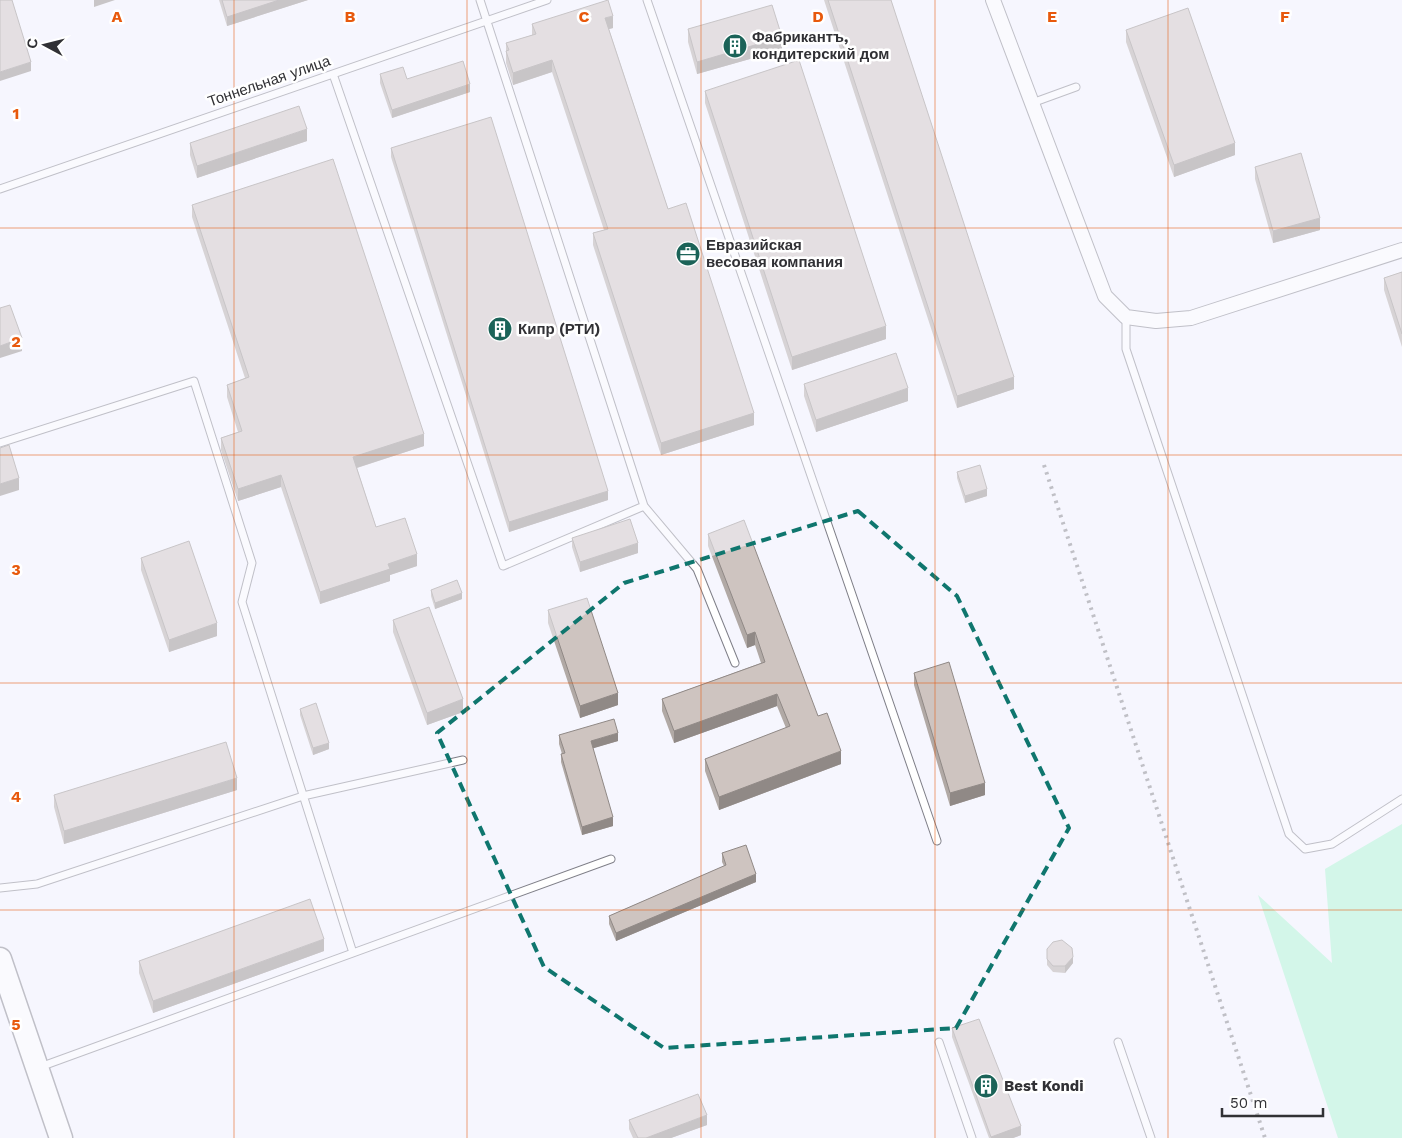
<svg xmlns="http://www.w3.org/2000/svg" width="1402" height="1138" viewBox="0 0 1402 1138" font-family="'Work Sans',sans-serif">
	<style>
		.green { fill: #a8f6d0 }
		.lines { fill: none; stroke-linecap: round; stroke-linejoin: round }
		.service-casing { stroke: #7f7f88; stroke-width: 9 }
		.minor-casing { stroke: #7f7f88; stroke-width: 16 }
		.primary-casing { stroke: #7f7f88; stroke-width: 25 }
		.service { stroke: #fff; stroke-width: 7 }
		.minor { stroke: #fff; stroke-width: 14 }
		.primary { stroke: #fff; stroke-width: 22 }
		.rail { stroke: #7e7e84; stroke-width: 4; stroke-dasharray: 2.5 5; stroke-linecap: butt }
		.wall { fill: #b1a9a5 }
		.shaded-wall { fill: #908986 }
		.building { fill: #cec4c0; stroke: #908986 }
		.marked { fill: none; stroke: #0f766e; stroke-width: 4; stroke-dasharray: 10 6; stroke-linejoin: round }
		.grid { fill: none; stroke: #e8590c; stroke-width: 1; stroke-opacity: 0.55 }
		.labels { text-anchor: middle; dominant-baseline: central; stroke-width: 5; stroke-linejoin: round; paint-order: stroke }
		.poi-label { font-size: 15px; font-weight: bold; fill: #313135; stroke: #fff; text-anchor: start }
		.street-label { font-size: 15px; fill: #313135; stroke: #fff }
		.grid-label { font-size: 16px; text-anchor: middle; font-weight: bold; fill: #e8590c; stroke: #fff; stroke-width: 5; stroke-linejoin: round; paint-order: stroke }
	</style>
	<rect width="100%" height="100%" fill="#f6f6fe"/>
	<path class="green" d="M 1402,824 L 1402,1138 L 1338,1138 L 1258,895 L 1332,963 L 1325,869 Z"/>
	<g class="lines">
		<defs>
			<path id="service" d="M 647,0 L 937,841
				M 333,74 L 503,566 L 644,506 L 480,0
				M 1032,103 L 1076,87
				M 0,189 L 547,0
				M 1126,317 L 1126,349 L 1289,834 L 1305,849 L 1332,844 L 1402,799
				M 0,443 L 194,381 L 252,563 L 242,602 L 353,953
				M 644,506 L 697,569 L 735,663
				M 0,888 L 37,884 L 303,796 L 463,760
				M 939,1042 L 972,1138
				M 1118,1042 L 1151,1138
				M 40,1067 L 611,859"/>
			<path id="minor" d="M 993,0 L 1105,296 L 1126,317 L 1156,321 L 1191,318 L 1402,250"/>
			<path id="primary" d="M 0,959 L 61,1138"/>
		</defs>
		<use href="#service" class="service-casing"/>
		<use href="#minor" class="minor-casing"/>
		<use href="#primary" class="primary-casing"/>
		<use href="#service" class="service"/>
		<use href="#minor" class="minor"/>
		<use href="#primary" class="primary"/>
		<path class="rail" d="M 1044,465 L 1265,1138"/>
	</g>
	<path class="wall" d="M 219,0 L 308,0 L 227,26 Z
		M 824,0 L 891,0 L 1014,389 L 957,408 Z
		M 532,24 L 613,28 L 609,29 L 668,209 L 754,425 L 661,455 L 593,245 L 593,233 L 604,230 L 552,72 L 513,85 L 506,63 L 506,43 L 532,35 Z
		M 688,29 L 782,50 L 697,74 L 688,42 Z
		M 1126,30 L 1235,155 L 1174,177 L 1126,42 Z
		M 380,74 L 407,79 L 470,92 L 392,118 L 380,83 Z
		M 705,91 L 886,339 L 792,370 L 705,103 Z
		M 307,141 L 197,178 L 190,155 L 190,143 Z
		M 391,148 L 608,500 L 509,532 L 391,157 Z
		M 1255,167 L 1320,230 L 1273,243 L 1255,179 Z
		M 192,205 L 424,446 L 357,468 L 376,527 L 417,566 L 390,575 L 390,581 L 320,604 L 281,487 L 238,501 L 221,450 L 221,438 L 238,432 L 227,397 L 227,385 L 245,378 L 192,217 Z
		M 1402,272 L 1402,347 L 1384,290 L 1384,278 Z
		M 804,384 L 908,401 L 816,432 L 804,396 Z
		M 957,472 L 987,496 L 965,503 L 957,478 Z
		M 708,534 L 818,716 L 841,764 L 719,810 L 705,771 L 705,759 L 786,728 L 777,706 L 674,743 L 662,711 L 662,699 L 761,663 L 755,645 L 747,648 L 708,546 Z
		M 572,538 L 638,553 L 580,572 L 572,547 Z
		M 141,558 L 217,636 L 169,652 L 141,570 Z
		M 431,590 L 462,599 L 435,609 L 431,596 Z
		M 548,610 L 618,705 L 580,718 L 548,623 Z
		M 393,620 L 463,712 L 427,725 L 393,632 Z
		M 914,673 L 985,795 L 950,806 L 914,685 Z
		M 300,709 L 329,749 L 313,755 L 300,715 Z
		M 559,735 L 618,741 L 593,748 L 613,826 L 582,835 L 561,762 L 561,754 L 562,754 L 559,744 Z
		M 237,790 L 64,844 L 54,807 L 54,795 Z
		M 722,853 L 756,882 L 616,941 L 609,924 L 609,916 L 724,866 L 722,862 Z
		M 1047,949 L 1073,963 L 1065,973 L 1053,972 L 1047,965 Z
		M 324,951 L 153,1013 L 139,973 L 139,961 Z
		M 952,1028 L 1021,1135 L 1013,1138 L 989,1138 L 952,1037 Z
		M 629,1120 L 707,1125 L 671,1138 L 633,1138 L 629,1129 Z"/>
	<path class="shaded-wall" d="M 94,0 L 115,0 L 94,7 Z
		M 279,0 L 308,0 L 227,26 L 227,17 Z
		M 613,16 L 613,28 L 605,30 L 605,18 Z
		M 782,37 L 782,50 L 697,74 L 697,62 Z
		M 552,60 L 552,72 L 513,85 L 513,73 Z
		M 31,62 L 31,71 L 0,81 L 0,72 Z
		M 470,84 L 470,92 L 392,118 L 392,110 Z
		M 307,129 L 307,141 L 197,178 L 197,166 Z
		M 1235,143 L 1235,155 L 1174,177 L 1174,165 Z
		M 1320,218 L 1320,230 L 1273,243 L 1273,231 Z
		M 886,326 L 886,339 L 792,370 L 792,357 Z
		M 22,338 L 22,351 L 0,358 L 0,346 Z
		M 1014,377 L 1014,389 L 957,408 L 957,396 Z
		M 908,388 L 908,401 L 816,432 L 816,420 Z
		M 754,413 L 754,425 L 661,455 L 661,443 Z
		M 424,434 L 424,446 L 353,469 L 353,457 Z
		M 281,475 L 281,487 L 238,501 L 238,489 Z
		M 19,478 L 19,490 L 0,496 L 0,484 Z
		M 987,489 L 987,496 L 965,503 L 965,496 Z
		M 608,491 L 608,500 L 509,532 L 509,522 Z
		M 638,543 L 638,553 L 580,572 L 580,562 Z
		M 417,554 L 417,566 L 390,575 L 390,581 L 320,604 L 320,592 L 388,564 Z
		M 462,593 L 462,599 L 435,609 L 435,603 Z
		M 217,623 L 217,636 L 169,652 L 169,640 Z
		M 755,632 L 755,645 L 747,648 L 747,635 Z
		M 618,693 L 618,705 L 580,718 L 580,706 Z
		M 777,694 L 777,706 L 674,743 L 674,731 Z
		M 463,699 L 463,712 L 427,725 L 427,713 Z
		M 618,733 L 618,741 L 591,749 L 591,741 Z
		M 329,743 L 329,749 L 313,755 L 313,748 Z
		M 841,751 L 841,764 L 719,810 L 719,797 Z
		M 237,778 L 237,790 L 64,844 L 64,831 Z
		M 985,783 L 985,795 L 950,806 L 950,793 Z
		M 613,817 L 613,826 L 582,835 L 582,827 Z
		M 756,874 L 756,882 L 616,941 L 616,933 Z
		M 324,939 L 324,951 L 153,1013 L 153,1001 Z
		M 1073,957 L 1073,963 L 1065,973 L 1065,966 Z
		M 707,1115 L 707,1125 L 671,1138 L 646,1138 Z
		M 1021,1126 L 1021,1135 L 1013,1138 L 991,1138 L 991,1137 Z"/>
	<path class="building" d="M 0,0 L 12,0 L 31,62 L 0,72 Z
		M 222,0 L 279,0 L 227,17 Z
		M 608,0 L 613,16 L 605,18 L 668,209 L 686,203 L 754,413 L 661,443 L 593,233 L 608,229 L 552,60 L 513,73 L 506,51 L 509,50 L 506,43 L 536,34 L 532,24 Z
		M 828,0 L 891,0 L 1014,377 L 957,396 Z
		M 772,5 L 782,37 L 697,62 L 688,29 Z
		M 1188,8 L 1235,143 L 1174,165 L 1126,30 Z
		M 799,60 L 886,326 L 792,357 L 705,91 Z
		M 463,61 L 470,84 L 392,110 L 380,74 L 403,67 L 407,79 Z
		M 299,106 L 307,129 L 197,166 L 190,143 Z
		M 491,117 L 608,491 L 509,522 L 391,148 Z
		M 1301,153 L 1320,218 L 1273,231 L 1255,167 Z
		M 333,159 L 424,434 L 353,457 L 376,527 L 405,518 L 417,554 L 388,564 L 390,569 L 320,592 L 281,475 L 238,489 L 221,438 L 242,431 L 227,385 L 249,377 L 192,205 Z
		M 1402,272 L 1402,334 L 1384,278 Z
		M 10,305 L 22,338 L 0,346 L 0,308 Z
		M 896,353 L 908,388 L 816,420 L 804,384 Z
		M 9,445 L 19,478 L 0,484 L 0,448 Z
		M 980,465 L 987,489 L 965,496 L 957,472 Z
		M 630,519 L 638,543 L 580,562 L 572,538 Z
		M 744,520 L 818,716 L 827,713 L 841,751 L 719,797 L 705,759 L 790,726 L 777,694 L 674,731 L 662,699 L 765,662 L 755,632 L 747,635 L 708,534 Z
		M 189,541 L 217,623 L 169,640 L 141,558 Z
		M 457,580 L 462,593 L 435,603 L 431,590 Z
		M 587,598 L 618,693 L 580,706 L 548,610 Z
		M 429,607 L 463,699 L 427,713 L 393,620 Z
		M 949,662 L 985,783 L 950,793 L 914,673 Z
		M 316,703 L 329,743 L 313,748 L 300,709 Z
		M 614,719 L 618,733 L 591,741 L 613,817 L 582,827 L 561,754 L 565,753 L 559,735 Z
		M 226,742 L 237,778 L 64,831 L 54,795 Z
		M 746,845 L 756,874 L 616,933 L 609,916 L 726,865 L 722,853 Z
		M 310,899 L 324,939 L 153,1001 L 139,961 Z
		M 1062,940 L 1072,948 L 1073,957 L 1065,966 L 1053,966 L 1047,959 L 1047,949 L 1053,942 Z
		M 979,1019 L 1021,1126 L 991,1137 L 952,1028 Z
		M 698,1094 L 707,1115 L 646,1138 L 638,1138 L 629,1120 Z"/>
	<path d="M0 0H1402V1138H0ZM 858,511 L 957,596 L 1069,828 L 956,1028 L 664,1048 L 544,967 L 437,733 L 624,583 Z" fill="#f6f6fe" fill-opacity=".55" fill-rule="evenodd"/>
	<path class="marked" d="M 858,511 L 957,596 L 1069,828 L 956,1028 L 664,1048 L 544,967 L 437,733 L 624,583 Z"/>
	<path class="grid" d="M 234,0 L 234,1138M 467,0 L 467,1138M 701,0 L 701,1138M 935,0 L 935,1138M 1168,0 L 1168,1138M 0,228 L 1402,228M 0,455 L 1402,455M 0,683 L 1402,683M 0,910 L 1402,910"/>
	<defs>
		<symbol id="building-disc" viewBox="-11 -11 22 22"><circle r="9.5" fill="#1b6358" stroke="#fff"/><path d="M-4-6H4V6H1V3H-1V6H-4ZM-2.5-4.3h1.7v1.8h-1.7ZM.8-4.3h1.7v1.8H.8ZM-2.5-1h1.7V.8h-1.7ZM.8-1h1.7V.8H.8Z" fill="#fff"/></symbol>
		<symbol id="office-disc" viewBox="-11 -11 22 22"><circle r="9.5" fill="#1b6358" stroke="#fff"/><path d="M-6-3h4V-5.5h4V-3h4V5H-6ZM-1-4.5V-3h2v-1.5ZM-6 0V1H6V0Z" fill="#fff"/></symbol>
	</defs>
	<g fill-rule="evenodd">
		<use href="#building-disc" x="721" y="32" width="28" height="28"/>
		<use href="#office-disc" x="674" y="240" width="28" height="28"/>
		<use href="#building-disc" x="486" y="315" width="28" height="28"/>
		<use href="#building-disc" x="972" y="1072" width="28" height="28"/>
	</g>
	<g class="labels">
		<g class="poi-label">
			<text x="752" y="37">Фабрикантъ,<tspan x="752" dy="17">кондитерский дом</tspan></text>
			<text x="706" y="245">Евразийская<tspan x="706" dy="17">весовая компания</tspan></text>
			<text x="518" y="329">Кипр (РТИ)</text>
			<text x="1004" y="1086">Best Kondi</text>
		</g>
		<g class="street-label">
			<text transform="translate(269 81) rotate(-19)">Тоннельная улица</text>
		</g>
	</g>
	<g class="grid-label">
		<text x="117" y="22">A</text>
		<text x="350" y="22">B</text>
		<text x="584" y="22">C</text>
		<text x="818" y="22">D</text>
		<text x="1052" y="22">E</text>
		<text x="1285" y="22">F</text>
		<text x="16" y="119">1</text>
		<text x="16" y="347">2</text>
		<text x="16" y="575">3</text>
		<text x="16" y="802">4</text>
		<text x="16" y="1030">5</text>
	</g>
	<g transform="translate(45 45) rotate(277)" stroke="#ffffff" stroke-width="4" paint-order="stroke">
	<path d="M0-4L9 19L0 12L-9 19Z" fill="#313135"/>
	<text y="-8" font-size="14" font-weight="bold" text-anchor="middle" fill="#313135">С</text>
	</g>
	<path d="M1222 1108v8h101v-8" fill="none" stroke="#313135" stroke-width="2.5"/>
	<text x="1230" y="1108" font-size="15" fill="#313135" stroke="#ffffff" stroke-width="4" paint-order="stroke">50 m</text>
</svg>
